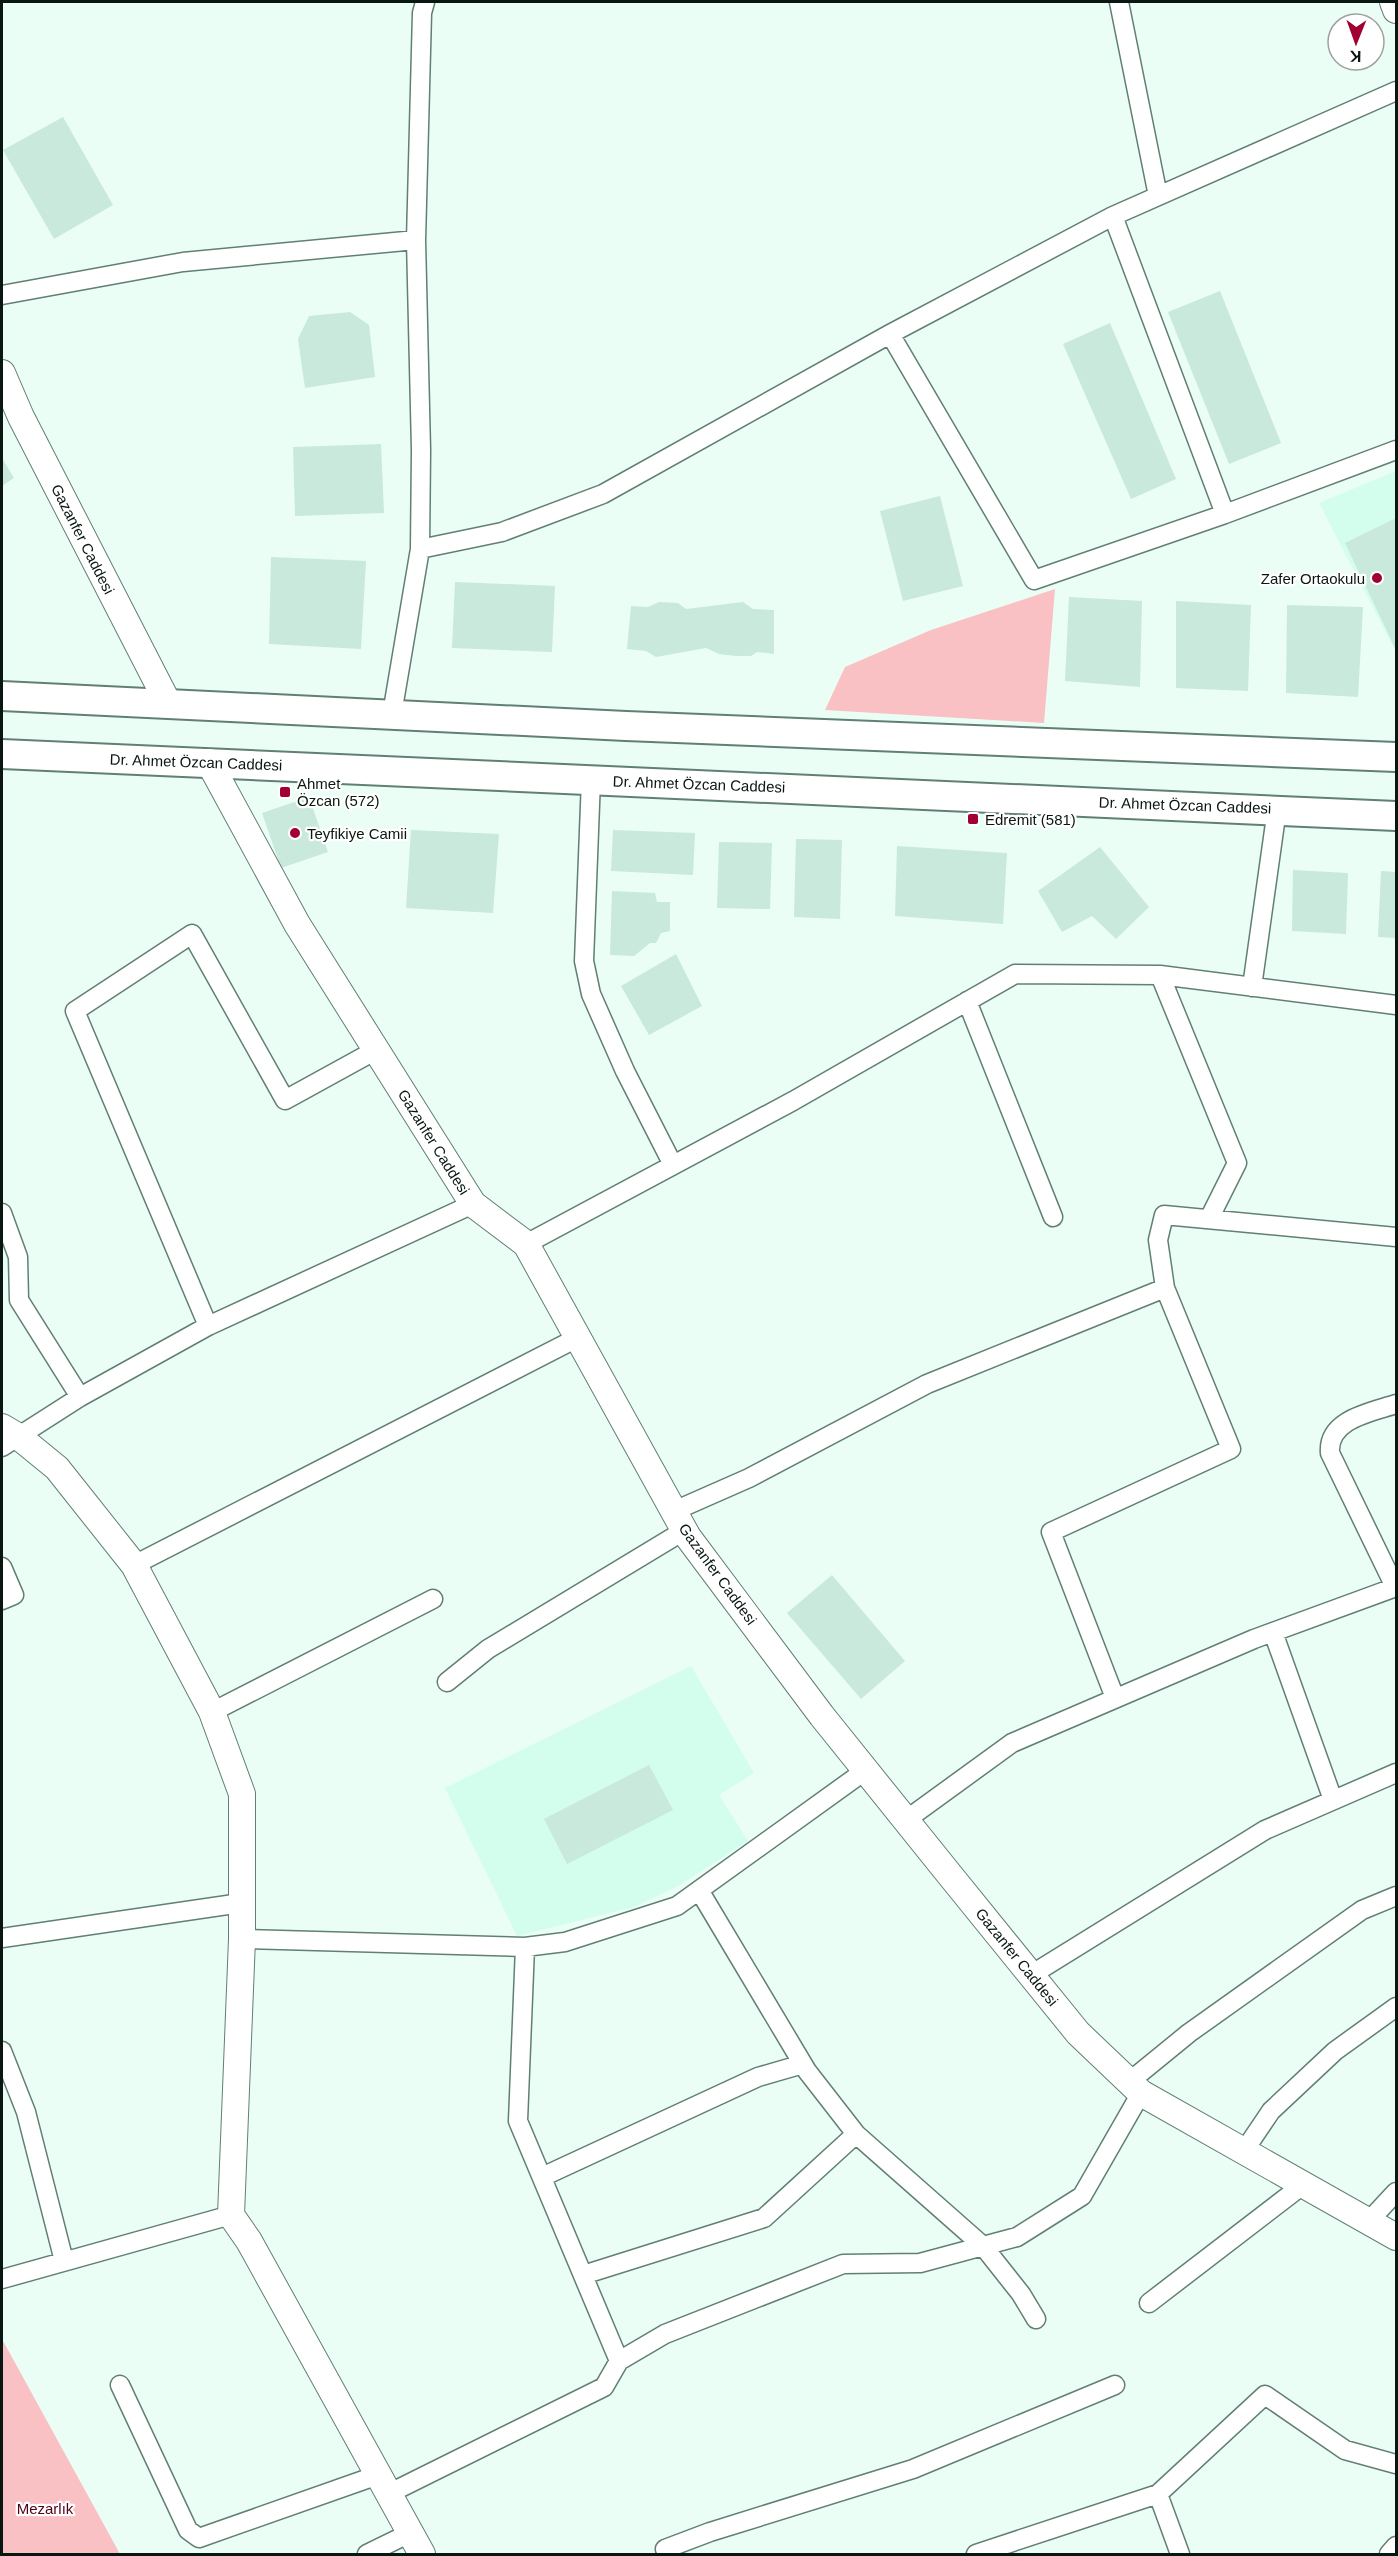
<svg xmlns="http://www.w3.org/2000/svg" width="1398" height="2556" viewBox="0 0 1398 2556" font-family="Helvetica,sans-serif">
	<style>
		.built { fill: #d3fdec }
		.green { fill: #f9c1c4 }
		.building { fill: #c8e9dc }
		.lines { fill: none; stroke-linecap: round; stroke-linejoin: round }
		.street-casing { stroke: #617f73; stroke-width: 21 }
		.secondary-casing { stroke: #617f73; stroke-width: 28 }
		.primary-casing { stroke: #617f73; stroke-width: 32 }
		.street { stroke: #fff; stroke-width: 18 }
		.secondary { stroke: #fff; stroke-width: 26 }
		.primary { stroke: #fff; stroke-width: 28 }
		.poi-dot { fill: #a10132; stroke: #fff; stroke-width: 2 }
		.labels { text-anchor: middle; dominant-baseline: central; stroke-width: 4.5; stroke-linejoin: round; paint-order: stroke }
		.street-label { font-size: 15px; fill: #0a1612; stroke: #fff }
		.poi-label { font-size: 15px; fill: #0a1612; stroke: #fff; text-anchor: start }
		.park-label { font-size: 15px; fill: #530116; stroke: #fff }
	</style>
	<rect width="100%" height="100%" fill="#eafef6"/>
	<path class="built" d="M 1396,471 L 1396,652 L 1319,503 Z
		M 691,1666 L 754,1773 L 719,1795 L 748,1841 L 678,1886 L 634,1907 L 517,1936 L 445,1788 Z"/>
	<path class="green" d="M 1055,589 L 1044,723 L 825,710 L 845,667 L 931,630 Z
		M 2,2339 L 120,2554 L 2,2554 Z"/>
	<path class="building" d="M 63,117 L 113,205 L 54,239 L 3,150 Z
		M 1220,291 L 1281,443 L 1229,464 L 1168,312 Z
		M 350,312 L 369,325 L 375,377 L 305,388 L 298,339 L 309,316 Z
		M 1110,323 L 1176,479 L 1131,499 L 1063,344 Z
		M 381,444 L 384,513 L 295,516 L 293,447 Z
		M 2,458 L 14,478 L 2,486 Z
		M 940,496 L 963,586 L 903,601 L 880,511 Z
		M 1396,518 L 1396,650 L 1345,543 Z
		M 271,557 L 366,561 L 361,649 L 269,644 Z
		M 455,582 L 555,586 L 552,652 L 452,648 Z
		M 1069,597 L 1142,601 L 1140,687 L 1065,681 Z
		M 1176,601 L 1251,605 L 1248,691 L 1176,688 Z
		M 659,602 L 678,603 L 686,609 L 743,602 L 753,609 L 774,610 L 774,654 L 757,652 L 751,656 L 736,656 L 719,654 L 706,648 L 656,657 L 646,651 L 627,649 L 631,606 L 648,607 Z
		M 1287,605 L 1363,607 L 1358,697 L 1286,693 Z
		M 309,797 L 328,852 L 281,868 L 262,813 Z
		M 411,830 L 499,834 L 493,913 L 406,908 Z
		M 613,830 L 695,833 L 693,875 L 611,871 Z
		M 796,839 L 842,840 L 840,919 L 794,917 Z
		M 719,842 L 772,843 L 770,909 L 717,908 Z
		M 897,846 L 1007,853 L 1003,924 L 895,916 Z
		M 1100,847 L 1149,907 L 1116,939 L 1092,916 L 1062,932 L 1038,891 Z
		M 1293,870 L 1348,873 L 1346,934 L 1292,931 Z
		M 1381,871 L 1396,872 L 1396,938 L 1378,937 Z
		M 612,891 L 655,893 L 657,902 L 670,902 L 670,931 L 661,933 L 656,943 L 650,943 L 634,956 L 610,955 Z
		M 676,954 L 702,1006 L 649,1035 L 621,986 Z
		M 832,1575 L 905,1661 L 861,1699 L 787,1613 Z
		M 649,1765 L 673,1810 L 567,1864 L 544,1819 Z"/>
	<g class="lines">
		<defs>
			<path id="street" d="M 1119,2 L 1158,196
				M 1113,216 L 1225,514
				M 2,295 L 183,262 L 416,240
				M 890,334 L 1034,580 L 1225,514 L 1396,450
				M 420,549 L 502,532 L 603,494 L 890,334 L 1113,216 L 1396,91
				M 392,714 L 420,549 L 421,450 L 416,240 L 422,13 L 425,2
				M 591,779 L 584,961 L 591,994 L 625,1071 L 673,1165
				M 1160,975 L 1237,1163 L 1209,1219
				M 1252,987 L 1277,809
				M 967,1001 L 1053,1217
				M 2,1213 L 18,1257 L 19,1300 L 80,1397
				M 526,1244 L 793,1101 L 1015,974 L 1160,975 L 1396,1005
				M 208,1326 L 75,1011 L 192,934 L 285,1100 L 376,1050
				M 2,1447 L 80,1397 L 208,1326 L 473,1204
				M 674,1511 L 749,1478 L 927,1384 L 1165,1288 L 1158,1240 L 1164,1215 L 1396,1237
				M 134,1565 L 577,1338
				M 2,1567 L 14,1595 L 2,1600
				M 1395,1587 L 1330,1453 C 1327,1419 1372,1412 1396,1404
				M 1273,1632 L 1333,1800
				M 447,1682 L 488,1649 L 685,1530
				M 1115,1698 L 1051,1532 L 1231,1449 L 1165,1288
				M 212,1712 L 433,1599
				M 906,1820 L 1012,1743 L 1254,1639 L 1396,1587
				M 699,1890 L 807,2071 L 856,2134 L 983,2246 L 1021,2294 L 1036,2319
				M 2,1938 L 241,1903
				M 242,1939 L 525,1947 L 565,1942 L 677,1906 L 866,1770
				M 525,1947 L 518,2121 L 619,2361
				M 1031,1975 L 1265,1830 L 1396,1773
				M 2,2051 L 26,2112 L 64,2261
				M 1129,2082 L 1189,2033 L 1362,1910 L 1396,1896
				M 1244,2151 L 1271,2111 L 1335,2051 L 1396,2007
				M 542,2177 L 758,2077 L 803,2064
				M 1369,2221 L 1396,2192
				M 583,2275 L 764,2218 L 856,2134
				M 2,2279 L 231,2215
				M 1149,2303 L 1304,2184
				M 120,2385 L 188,2530 L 199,2538 L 378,2475
				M 388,2494 L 604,2387 L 619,2361 L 665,2334 L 843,2264 L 920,2263 L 1017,2237 L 1082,2196 L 1141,2093
				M 1158,2494 L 1180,2554
				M 367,2554 L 410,2533
				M 667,2554 L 665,2549 L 710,2532 L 913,2469 L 1115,2385
				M 976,2554 L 1158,2494 L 1265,2395 L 1345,2450 L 1396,2464
				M 1389,2554 L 1396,2546"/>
			<path id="secondary" d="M 1393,2 L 1396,10
				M 2,373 L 21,417 L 168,703
				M 209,762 L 297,924 L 473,1204 L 526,1244 L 688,1537 L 822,1716 L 945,1869 L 1078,2033 L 1141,2093 L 1396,2237
				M 2,1427 L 19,1437 L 57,1468 L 134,1565 L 212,1712 L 242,1794 L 242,1939 L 231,2215 L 249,2241 L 422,2554"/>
			<path id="primary" d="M 2,696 L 626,726 L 1396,757
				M 2,754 L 1396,816"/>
		</defs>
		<use href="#street" class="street-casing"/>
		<use href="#secondary" class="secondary-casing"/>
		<use href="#primary" class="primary-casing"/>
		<use href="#street" class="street"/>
		<use href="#secondary" class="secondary"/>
		<use href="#primary" class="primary"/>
	</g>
	<g class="poi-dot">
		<circle cx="1377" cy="578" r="6"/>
		<rect x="279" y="786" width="12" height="12" rx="3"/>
		<rect x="967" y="813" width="12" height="12" rx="3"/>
		<circle cx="295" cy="833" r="6"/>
	</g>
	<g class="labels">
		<g class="street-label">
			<text transform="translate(83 539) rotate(63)">Gazanfer Caddesi</text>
			<text transform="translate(196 762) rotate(2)">Dr. Ahmet Özcan Caddesi</text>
			<text transform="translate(699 784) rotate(2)">Dr. Ahmet Özcan Caddesi</text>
			<text transform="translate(1185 805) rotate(2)">Dr. Ahmet Özcan Caddesi</text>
			<text transform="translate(434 1142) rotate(58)">Gazanfer Caddesi</text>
			<text transform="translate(718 1574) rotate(54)">Gazanfer Caddesi</text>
			<text transform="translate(1017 1957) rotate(51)">Gazanfer Caddesi</text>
		</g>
		<g class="poi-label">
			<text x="1365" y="578" text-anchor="end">Zafer Ortaokulu</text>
			<text x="297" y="783">Ahmet<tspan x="297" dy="17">Özcan (572)</tspan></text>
			<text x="985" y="819">Edremit (581)</text>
			<text x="307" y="833">Teyfikiye Camii</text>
		</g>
		<g class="park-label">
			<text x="45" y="2508">Mezarlık</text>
		</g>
	</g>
	<rect width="1398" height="2556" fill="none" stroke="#0a1612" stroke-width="6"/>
	<g transform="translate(1356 42) rotate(181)"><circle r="28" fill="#ffffff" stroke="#9da2a0" stroke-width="1.5"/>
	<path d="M0-4.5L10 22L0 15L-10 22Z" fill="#a10132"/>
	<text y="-9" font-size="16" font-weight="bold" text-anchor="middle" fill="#0a1612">K</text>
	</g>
</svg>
